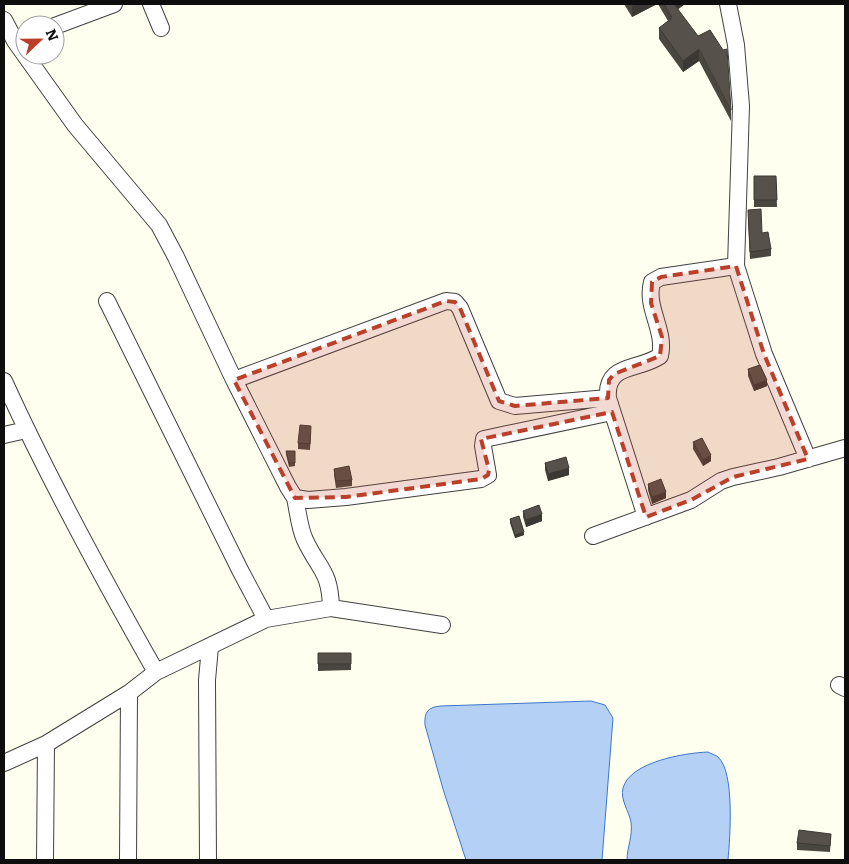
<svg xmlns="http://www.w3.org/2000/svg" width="849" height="864" viewBox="0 0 849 864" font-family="Literata,serif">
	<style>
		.water { fill: #b5d0f5; stroke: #3e76ca }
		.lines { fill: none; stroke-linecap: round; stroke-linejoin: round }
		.minor-casing { stroke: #414141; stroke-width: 18 }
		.minor { stroke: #fff; stroke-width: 16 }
		.wall { fill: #4a4740 }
		.shaded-wall { fill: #3c3934 }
		.building { fill: #56524b; stroke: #3c3934 }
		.marked { fill: #bb4029; fill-opacity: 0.2; stroke: #bb4029; stroke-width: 4; stroke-dasharray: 10 6; stroke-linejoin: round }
	</style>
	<rect width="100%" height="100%" fill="#feffef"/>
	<path class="water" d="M 591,701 L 605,705 L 613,718 L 602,860 L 466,860 L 443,789 L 425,725 C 424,712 428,707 441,706 Z
		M 708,752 C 711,754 716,755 718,757 C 735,772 730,838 728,860 L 627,860 C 627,848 633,835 631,822 C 629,811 620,800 623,788 C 630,762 684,753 708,752 Z"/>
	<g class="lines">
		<defs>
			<path id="minor" d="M 151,4 L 161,28
				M 728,4 L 736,45 L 741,106 L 736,266 L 764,354 L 808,459
				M 4,20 L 15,41 L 75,125 L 159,225 L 176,257 L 234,380 L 288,487 L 295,498 L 308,500 L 346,497 L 481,479 L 488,475 L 483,446 L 484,439 L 612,412
				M 55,26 L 114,4
				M 107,301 L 240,570 L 266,619
				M 234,380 L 446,301 L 455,302 L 460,308 L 499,401 L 515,406 L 608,398
				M 4,381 C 49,480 102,577 156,672
				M 4,435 L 26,430
				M 295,498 C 298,511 299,527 305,540 C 319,570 330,570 331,608
				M 646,517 L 608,398 C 605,363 638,371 660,356 C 666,330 645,308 652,282 L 661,277 L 736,266
				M 593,536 L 691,500 L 721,481 L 733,477 L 779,467 L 845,448
				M 839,685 L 845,688
				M 4,763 L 46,744 L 129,693 L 156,672 L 266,619 L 331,608 L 442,625
				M 45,860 L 46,744
				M 128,860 L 129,693
				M 208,860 L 207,680 L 210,647"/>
		</defs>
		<use href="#minor" class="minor-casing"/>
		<use href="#minor" class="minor"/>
	</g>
	<path class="wall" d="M 624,4 L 657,4 L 632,17 Z
		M 658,4 L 685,4 L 678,9 L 731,110 L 731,121 L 699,61 L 683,72 L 659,39 L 659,28 L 668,21 Z
		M 754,176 L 776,176 L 777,207 L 754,207 Z
		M 748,216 L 762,233 L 771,249 L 771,256 L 750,259 Z
		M 748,369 L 767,386 L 754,391 L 748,376 Z
		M 311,433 L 310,450 L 298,449 L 298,443 Z
		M 693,442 L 711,461 L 703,466 L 693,449 Z
		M 286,451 L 295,451 L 295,466 L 289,467 L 286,454 Z
		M 545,463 L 569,475 L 548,481 L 545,470 Z
		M 334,469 L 352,480 L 352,486 L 336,488 L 334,475 Z
		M 648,484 L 666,498 L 652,504 L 648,490 Z
		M 523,511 L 542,521 L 526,527 L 523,517 Z
		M 510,519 L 524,535 L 515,538 L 510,523 Z
		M 318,653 L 351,653 L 351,670 L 318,671 Z
		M 831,834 L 830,852 L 797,850 L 797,843 Z"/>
	<path class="shaded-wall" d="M 636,4 L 657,4 L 632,17 L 632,6 Z
		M 673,4 L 685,4 L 673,13 Z
		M 699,49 L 699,61 L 683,72 L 683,61 Z
		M 767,380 L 767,386 L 754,391 L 754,385 Z
		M 711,455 L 711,461 L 703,466 L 703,460 Z
		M 569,468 L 569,475 L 548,481 L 548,474 Z
		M 666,492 L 666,498 L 652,504 L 652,497 Z
		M 542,514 L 542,521 L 526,527 L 526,520 Z
		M 524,532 L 524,535 L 515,538 L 515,535 Z"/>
	<path class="building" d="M 664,4 L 674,4 L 698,36 L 710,30 L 723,50 L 727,49 L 731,110 L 699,49 L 683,61 L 659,28 L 672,18 Z
		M 754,176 L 776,176 L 777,200 L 754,200 Z
		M 761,209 L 762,233 L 768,232 L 771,249 L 750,252 L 748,210 Z
		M 760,365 L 767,380 L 754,385 L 748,369 Z
		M 300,425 L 311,426 L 310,444 L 298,443 Z
		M 702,438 L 711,455 L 703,460 L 693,442 Z
		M 286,451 L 295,451 L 295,463 L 289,463 Z
		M 566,457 L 569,468 L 548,474 L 545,463 Z
		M 349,466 L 352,480 L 336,481 L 334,469 Z
		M 661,479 L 666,492 L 652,497 L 648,484 Z
		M 539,505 L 542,514 L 526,520 L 523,511 Z
		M 519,516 L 524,532 L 515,535 L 510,519 Z
		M 318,653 L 351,653 L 351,664 L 318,664 Z
		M 799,830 L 831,834 L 830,846 L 797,843 Z"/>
	<path class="marked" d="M 736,266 L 764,354 L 808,459 L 733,477 L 691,500 L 646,517 L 612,412 L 481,439 L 489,470 L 488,475 L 481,479 L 346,497 L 295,498 L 234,380 L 446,301 L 455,302 L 460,308 L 499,401 L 515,406 L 608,398 L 609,380 L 614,374 L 660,356 L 662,337 L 651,303 L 652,282 L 661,277 Z"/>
	<rect width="849" height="864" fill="none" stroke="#0e0e0e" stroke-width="10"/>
	<g transform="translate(40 40) rotate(68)"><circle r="24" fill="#ffffff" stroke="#9f9f9f"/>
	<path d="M0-4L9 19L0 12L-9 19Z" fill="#bb4029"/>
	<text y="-8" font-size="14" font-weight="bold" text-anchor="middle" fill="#0e0e0e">N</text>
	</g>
</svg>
